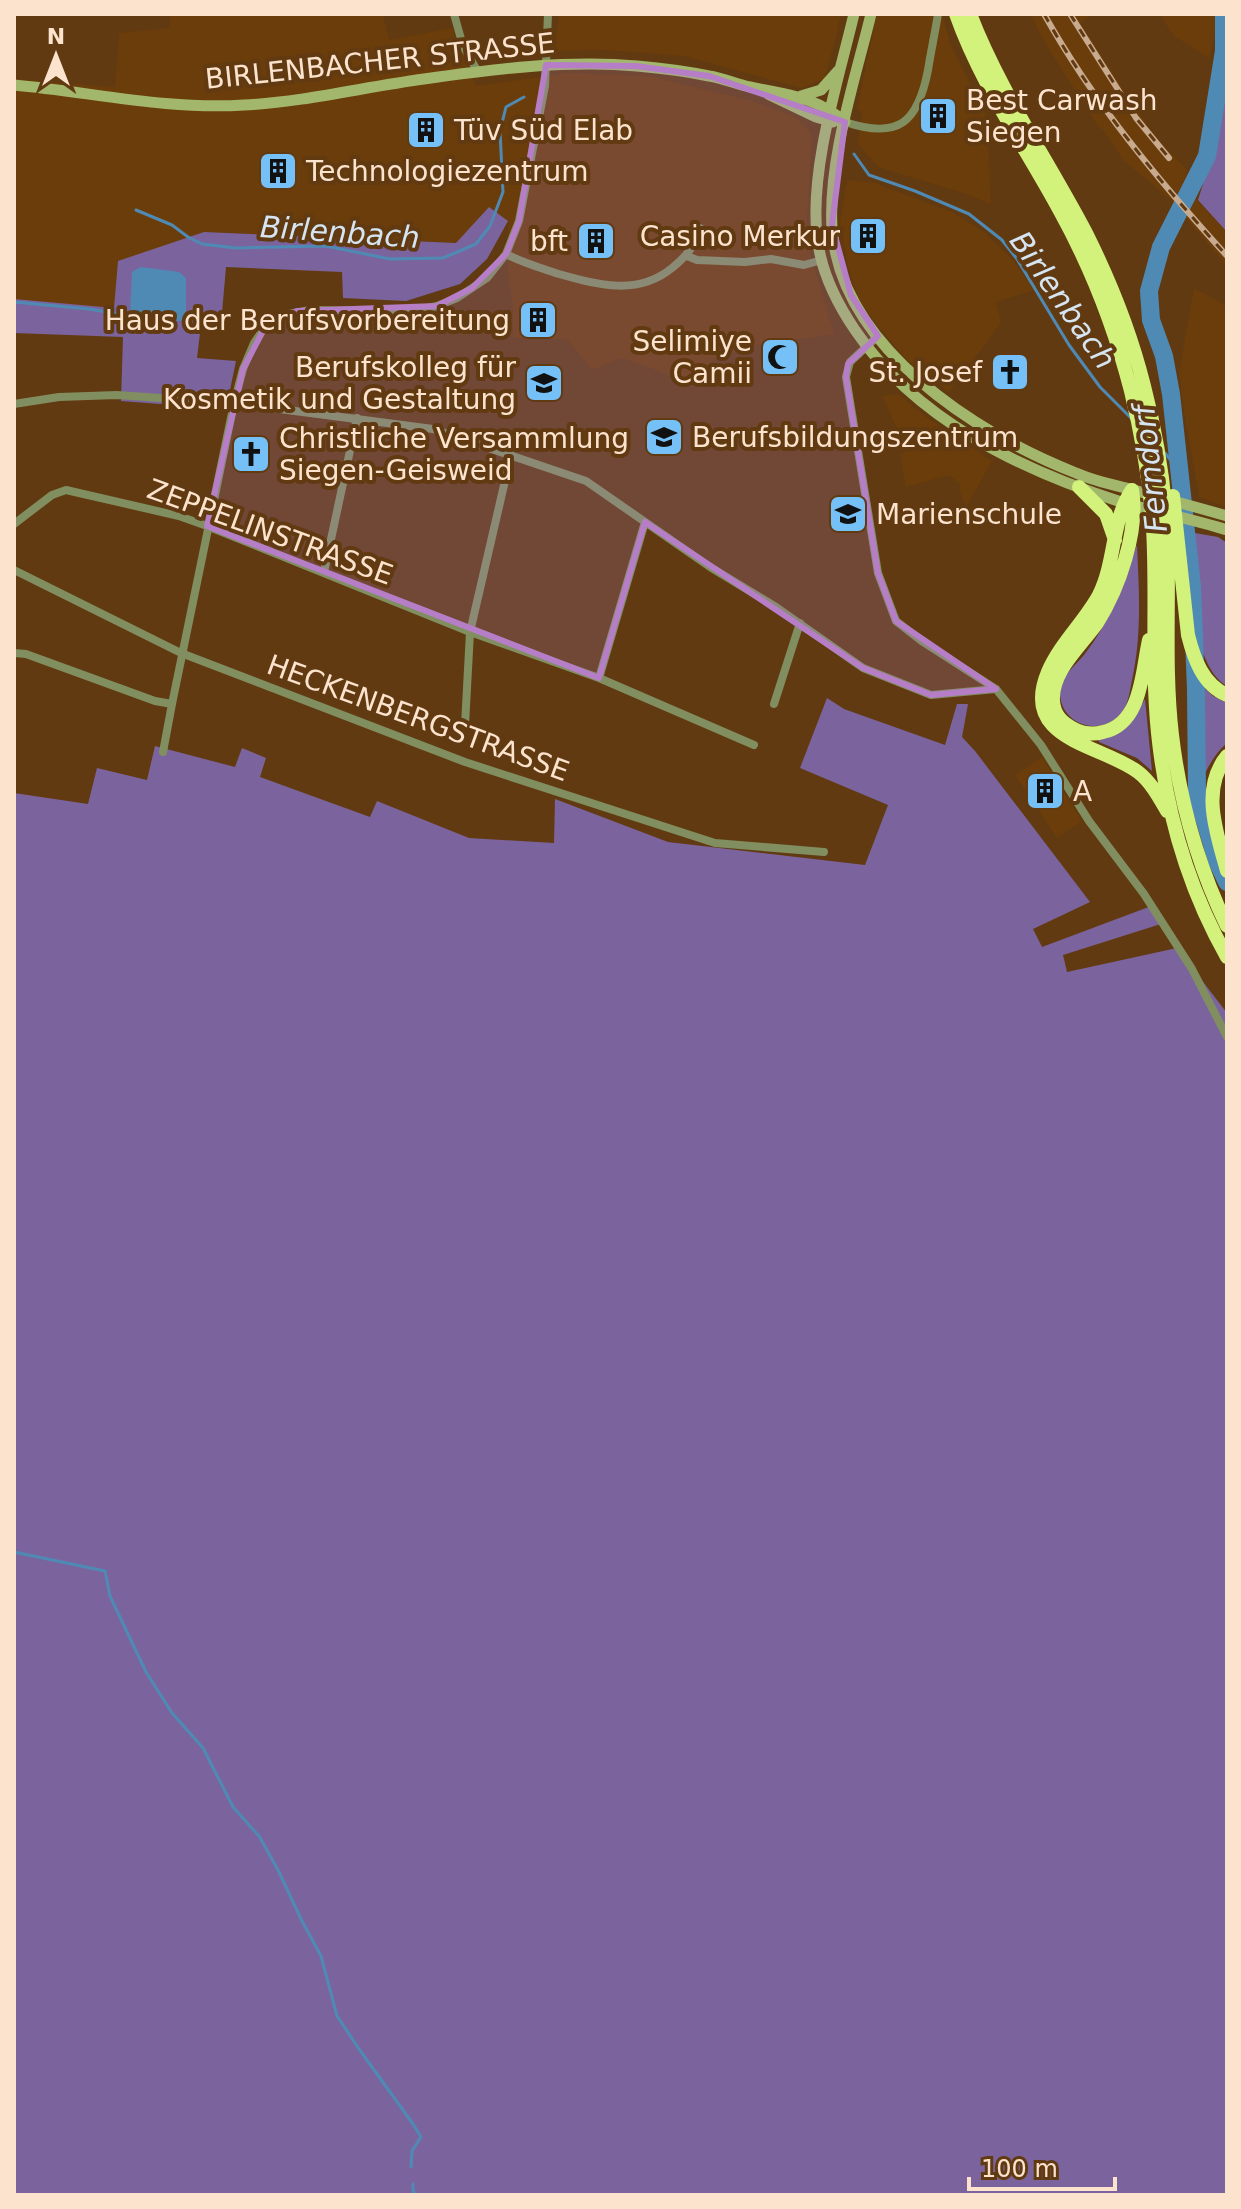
<svg xmlns="http://www.w3.org/2000/svg" width="1241" height="2209" viewBox="0 0 1241 2209" font-family="'DejaVu Sans',sans-serif">
	<style>
		.built { fill: #6b3d0b }
		.forest { fill: #7b649d }
		.water { fill: #4f8ab5 }
		.lines { fill: none; stroke-linecap: round; stroke-linejoin: round }
		.stream { stroke: #4f8ab5; stroke-width: 3 }
		.river { stroke: #4f8ab5; stroke-width: 18 }
		.street { stroke: #818e60; stroke-width: 8 }
		.secondary { stroke: #a2b76c; stroke-width: 11 }
		.highway { stroke: #d2f27b; stroke-width: 14 }
		.rail-casing { stroke: #c8aa8f; stroke-width: 6 }
		.rail { stroke: #613a11; stroke-width: 3; stroke-dasharray: 9; stroke-linecap: butt }
		.marked { fill: #b57ec6; fill-opacity: 0.2; stroke: #b57ec6; stroke-width: 6; stroke-linejoin: round }
		.labels { text-anchor: middle; dominant-baseline: central; stroke-width: 8; stroke-linejoin: round; paint-order: stroke }
		.street-label { font-size: 28px; fill: #fce3ce; stroke: #613a11 }
		.poi-label { font-size: 28px; fill: #fce3ce; stroke: #613a11; text-anchor: start }
		.water-label { font-size: 30px; font-style: italic; fill: #d6e5f2; stroke: #613a11 }
	</style>
	<rect width="100%" height="100%" fill="#613a11"/>
	<path class="built" d="M 170,14 L 383,14 L 389,40 L 452,28 L 476,86 L 568,73 L 649,76 L 752,101 L 790,115 L 806,126 L 812,136 L 806,240 L 834,334 L 756,345 L 714,359 L 695,384 L 621,358 L 592,370 L 567,339 L 513,338 L 513,306 L 508,270 L 508,221 L 489,207 L 457,243 L 204,232 L 114,309 L 14,299 L 14,79 L 115,87 L 119,33 L 170,28 Z
		M 559,14 L 841,14 L 835,42 L 824,79 L 802,88 L 684,56 L 606,50 L 554,51 Z
		M 877,14 L 942,14 L 951,45 L 987,117 L 991,204 L 960,192 L 878,167 L 858,144 L 862,113 L 857,108 Z
		M 1030,14 L 1094,14 L 1080,23 L 1155,137 L 1188,171 L 1182,184 L 1227,232 L 1227,266 L 1168,197 L 1124,161 L 1103,130 L 1098,126 L 1045,43 Z
		M 1159,14 L 1220,14 L 1209,58 L 1174,36 Z
		M 847,180 L 874,183 L 952,212 L 984,232 L 1013,260 L 1034,290 L 996,302 L 1001,323 L 949,392 L 908,361 L 878,326 L 859,299 L 848,267 L 840,223 Z
		M 1194,288 L 1227,306 L 1227,507 L 1199,497 L 1184,412 L 1179,373 Z
		M 898,394 L 926,417 L 992,461 L 966,507 L 959,490 L 961,485 L 949,475 L 906,487 L 900,454 L 907,451 L 882,396 Z
		M 1042,757 L 1082,821 L 1057,838 L 1015,775 Z"/>
	<path class="forest" d="M 1227,27 L 1227,232 L 1198,200 L 1203,184 Z
		M 489,207 L 508,221 L 487,259 L 460,284 L 406,301 L 343,298 L 342,272 L 226,267 L 221,324 L 201,325 L 197,358 L 236,361 L 226,409 L 121,401 L 123,337 L 14,333 L 14,299 L 114,308 L 118,261 L 204,232 L 456,243 Z
		M 1189,532 L 1218,537 L 1227,543 L 1227,686 C 1189,664 1192,572 1189,532 Z
		M 1137,545 C 1139,590 1142,635 1132,680 C 1130,689 1129,701 1124,709 C 1105,740 1058,726 1060,690 C 1062,675 1075,666 1084,655 C 1110,622 1123,584 1137,545 Z
		M 1201,685 L 1213,696 L 1227,703 L 1227,743 C 1214,754 1207,769 1200,784 Z
		M 827,698 L 844,709 L 945,745 L 957,704 L 968,704 L 962,737 L 975,751 L 1090,902 L 1033,929 L 1042,947 L 1154,905 L 1164,923 L 1063,955 L 1067,972 L 1177,948 L 1227,1013 L 1227,2195 L 14,2195 L 14,793 L 88,804 L 97,768 L 147,780 L 155,746 L 235,767 L 242,748 L 266,758 L 260,777 L 370,817 L 377,801 L 469,838 L 554,843 L 555,799 L 668,842 L 865,865 L 888,805 L 800,768 Z
		M 1145,699 L 1152,771 L 1137,758 L 1099,742 L 1099,738 C 1128,731 1131,723 1145,699 Z"/>
	<path class="water" d="M 141,267 L 179,272 L 186,278 L 186,315 L 181,321 L 130,316 L 132,272 Z"/>
	<g class="lines">
		<path class="stream" d="M 854,154 L 869,175 L 915,191 L 969,214 L 1002,240 L 1017,259 L 1069,345 L 1100,387 L 1132,419
			M 136,210 L 172,225 L 188,237 L 202,244 L 236,248 L 326,246 L 390,259 L 443,258 L 476,244 L 490,226 L 503,192 L 500,131 L 506,107 L 524,97
			M 14,302 L 89,309 L 130,316
			M 1165,453 L 1180,472
			M 14,1552 L 105,1571 L 110,1596 L 146,1672 L 172,1713 L 203,1748 L 233,1807 L 259,1836 L 278,1870 L 302,1921 L 321,1956 L 337,2016 L 359,2049 L 413,2124 L 421,2137 L 412,2151 L 411,2167
			M 413,2184 L 413,2191 L 417,2195"/>
		<path class="river" d="M 1224,14 L 1224,51 L 1207,156 L 1161,247 L 1149,291 L 1151,320 L 1164,356 L 1171,394 L 1192,587 L 1196,690 L 1197,794 L 1217,861 L 1227,882"/>
		<path class="street" d="M 454,14 L 463,46 L 478,72
			M 845,122 C 899,140 918,122 928,70 C 931,51 935,33 938,14
			M 506,254 C 523,263 541,268 559,274 C 598,285 638,296 672,268 C 688,255 693,248 700,228
			M 687,256 L 697,260 L 745,262 L 771,259 L 804,265 L 822,260
			M 878,336 L 850,362 L 846,377 L 878,573 L 896,621 L 923,642 L 996,689 L 1041,745 L 1089,821 L 1144,894 L 1192,969 L 1227,1037
			M 14,404 L 59,397 L 117,395 L 234,403 L 433,429 L 586,481 L 710,567 L 776,607 L 863,668 L 931,695 L 996,689
			M 14,524 L 52,495 L 66,490 L 179,516 L 207,526 L 470,632 L 599,678 L 754,745
			M 14,570 L 181,653 L 465,762 L 715,843 L 824,852
			M 324,572 L 357,418
			M 14,653 L 26,654 L 155,701 L 172,704 L 234,403 L 243,369 L 254,343 L 265,327 L 284,315 L 310,310 L 398,311 L 419,310 L 437,306 L 457,298 L 487,278 L 506,254 L 519,221 L 545,86 L 548,14
			M 599,678 L 645,522
			M 774,704 L 800,623
			M 465,725 L 470,632 L 511,455
			M 163,752 L 172,704"/>
		<path class="secondary" d="M 854,14 C 838,81 810,168 817,235 C 820,269 836,302 855,330 C 916,420 1021,470 1121,502 C 1156,512 1192,519 1227,530
			M 871,14 C 855,80 828,160 832,228 C 840,347 976,434 1076,473 C 1094,481 1114,485 1134,490 C 1165,499 1196,507 1227,516
			M 14,85 C 91,92 166,110 244,105 C 305,102 364,87 424,79 C 494,69 566,60 637,66 C 660,68 685,71 709,76 C 723,78 736,84 750,87 C 787,95 815,96 845,122
			M 768,94 L 816,117 L 833,122
			M 801,96 L 821,90 L 838,71"/>
		<path class="highway" d="M 956,14 C 981,85 1025,146 1060,211 C 1091,267 1115,329 1131,391 C 1142,436 1150,481 1153,528 C 1157,596 1151,665 1158,733 C 1166,811 1188,888 1227,957
			M 970,14 C 1000,92 1048,160 1086,233 C 1110,281 1131,334 1144,386 C 1156,432 1164,482 1167,529 C 1170,598 1164,667 1172,735 C 1180,802 1198,866 1227,926
			M 1079,487 L 1106,514 L 1115,540
			M 1132,490 C 1139,531 1119,588 1097,623 C 1081,646 1051,671 1053,701 C 1054,715 1062,723 1074,729 C 1084,734 1093,735 1103,732 C 1142,724 1142,671 1149,640
			M 1132,490 C 1111,521 1116,561 1099,595 C 1085,621 1059,645 1048,672 C 1019,741 1101,744 1138,772 C 1151,782 1159,797 1167,811
			M 1173,496 L 1188,635 C 1194,659 1203,685 1227,695
			M 1227,756 C 1200,789 1217,834 1227,871"/>
		<defs>
			<path id="rail" d="M 1044,14 C 1094,103 1158,180 1227,256
				M 1070,14 L 1136,118 L 1169,158"/>
		</defs>
		<use href="#rail" class="rail-casing"/>
		<use href="#rail" class="rail"/>
	</g>
	<path class="marked" d="M 546,65 L 636,66 L 709,76 L 845,122 L 832,225 L 851,295 L 878,336 L 848,364 L 846,377 L 878,573 L 896,621 L 996,689 L 931,695 L 863,668 L 645,522 L 599,678 L 207,526 L 243,369 L 265,327 L 297,311 L 437,306 L 472,288 L 506,254 L 519,221 Z"/>
	<defs>
		<symbol id="building-square" viewBox="-11 -11 22 22"><rect x="-9" y="-9" width="18" height="18" rx="4" fill="#75c0f6" stroke="#613a11"/><path d="M-4-6H4V6H1V3H-1V6H-4ZM-2.5-4.3h1.7v1.8h-1.7ZM.8-4.3h1.7v1.8H.8ZM-2.5-1h1.7V.8h-1.7ZM.8-1h1.7V.8H.8Z" fill="#111"/></symbol>
		<symbol id="mosque-square" viewBox="-11 -11 22 22"><rect x="-9" y="-9" width="18" height="18" rx="4" fill="#75c0f6" stroke="#613a11"/><path d="M3.5-4.9A6 6 0 1 0 3.5 4.9A5 5 0 1 1 3.5-4.9Z" fill="#111"/></symbol>
		<symbol id="church-square" viewBox="-11 -11 22 22"><rect x="-9" y="-9" width="18" height="18" rx="4" fill="#75c0f6" stroke="#613a11"/><path d="M-1.2-6h2.4v3.5h3.3v2.4h-3.3V6h-2.4V-.1h-3.3v-2.4h3.3Z" fill="#111"/></symbol>
		<symbol id="university-square" viewBox="-11 -11 22 22"><rect x="-9" y="-9" width="18" height="18" rx="4" fill="#75c0f6" stroke="#613a11"/><path d="M0-5L7-2L0 1L-7-2ZM-4 1L0 2.5L4 1V4Q0 6-4 4Z" fill="#111"/></symbol>
		<symbol id="school-square" viewBox="-11 -11 22 22"><rect x="-9" y="-9" width="18" height="18" rx="4" fill="#75c0f6" stroke="#613a11"/><path d="M0-5L7-2L0 1L-7-2ZM-4 1L0 2.5L4 1V4Q0 6-4 4Z" fill="#111"/></symbol>
	</defs>
	<g fill-rule="evenodd">
		<use href="#building-square" x="916" y="94" width="44" height="44"/>
		<use href="#building-square" x="404" y="108" width="44" height="44"/>
		<use href="#building-square" x="256" y="149" width="44" height="44"/>
		<use href="#building-square" x="846" y="214" width="44" height="44"/>
		<use href="#building-square" x="574" y="219" width="44" height="44"/>
		<use href="#building-square" x="516" y="298" width="44" height="44"/>
		<use href="#mosque-square" x="758" y="335" width="44" height="44"/>
		<use href="#church-square" x="988" y="350" width="44" height="44"/>
		<use href="#university-square" x="522" y="361" width="44" height="44"/>
		<use href="#university-square" x="642" y="415" width="44" height="44"/>
		<use href="#church-square" x="229" y="432" width="44" height="44"/>
		<use href="#school-square" x="826" y="492" width="44" height="44"/>
		<use href="#building-square" x="1023" y="769" width="44" height="44"/>
	</g>
	<g class="labels">
		<g class="street-label">
			<text transform="translate(380 61) rotate(-6)">BIRLENBACHER STRASSE</text>
			<text transform="translate(270 532) rotate(20)">ZEPPELINSTRASSE</text>
			<text transform="translate(418 718) rotate(20)">HECKENBERGSTRASSE</text>
		</g>
		<g class="poi-label">
			<text x="966" y="100">Best Carwash<tspan x="966" dy="32">Siegen</tspan></text>
			<text x="454" y="130">Tüv Süd Elab</text>
			<text x="306" y="171">Technologiezentrum</text>
			<text x="840" y="236" text-anchor="end">Casino Merkur</text>
			<text x="568" y="241" text-anchor="end">bft</text>
			<text x="510" y="320" text-anchor="end">Haus der Berufsvorbereitung</text>
			<text x="752" y="341" text-anchor="end">Selimiye<tspan x="752" dy="32">Camii</tspan></text>
			<text x="516" y="367" text-anchor="end">Berufskolleg für<tspan x="516" dy="32">Kosmetik und Gestaltung</tspan></text>
			<text x="982" y="372" text-anchor="end">St. Josef</text>
			<text x="692" y="437">Berufsbildungszentrum</text>
			<text x="279" y="438">Christliche Versammlung<tspan x="279" dy="32">Siegen-Geisweid</tspan></text>
			<text x="876" y="514">Marienschule</text>
			<text x="1073" y="791">A</text>
		</g>
		<g class="water-label">
			<text transform="translate(340 232) rotate(4)">Birlenbach</text>
			<text transform="translate(1063 300) rotate(55)">Birlenbach</text>
			<text transform="translate(1150 469) rotate(-96)">Ferndorf</text>
		</g>
	</g>
	<rect width="1241" height="2209" fill="none" stroke="#fce3ce" stroke-width="32"/>
	<g transform="translate(56 56)" stroke="#613a11" stroke-width="6" paint-order="stroke">
	<path d="M0-6L14 30L0 20L-14 30Z" fill="#fce3ce"/>
	<text y="-12" font-size="22" font-weight="bold" text-anchor="middle" fill="#fce3ce">N</text>
	</g>
	<path d="M969 2177v12h146v-12" fill="none" stroke="#fce3ce" stroke-width="4"/>
	<text x="981" y="2177" font-size="24" fill="#fce3ce" stroke="#613a11" stroke-width="6" paint-order="stroke">100 m</text>
</svg>
